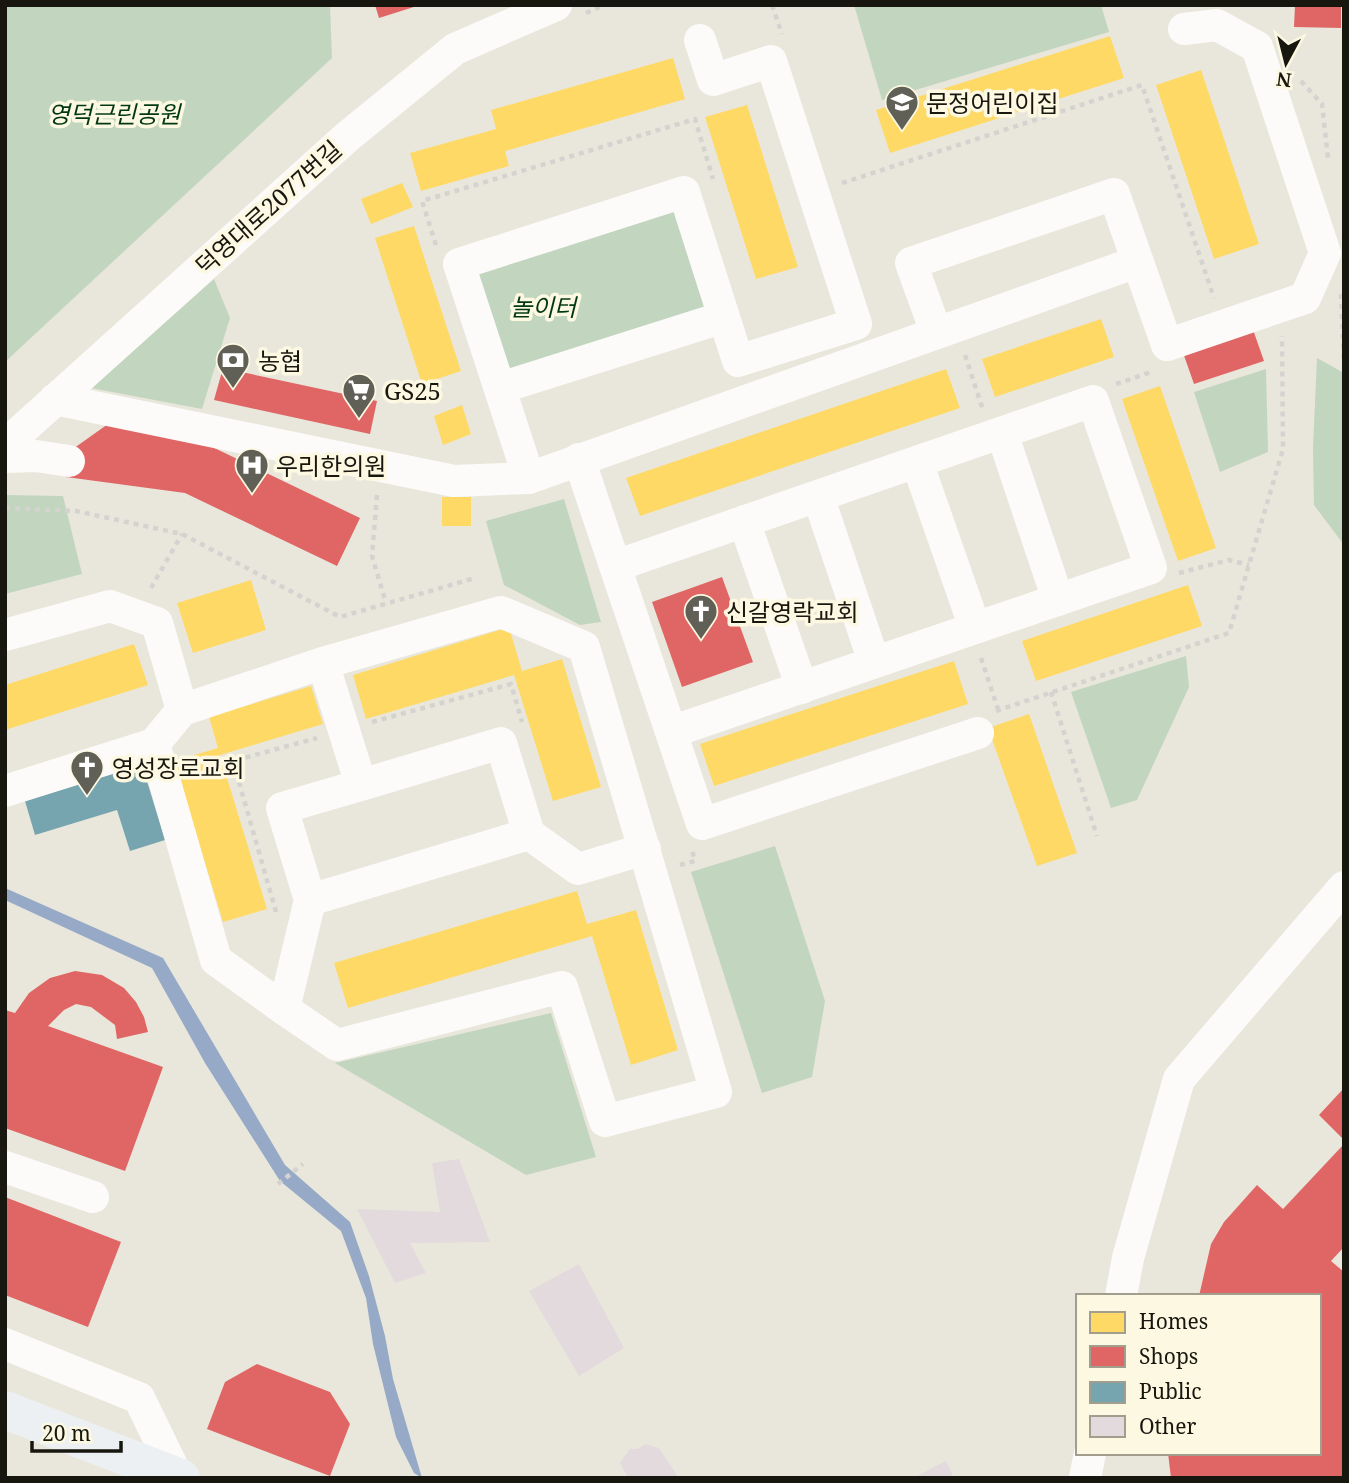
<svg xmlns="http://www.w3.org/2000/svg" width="1349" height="1483" viewBox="0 0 1349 1483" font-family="'Noto Serif','Noto Sans KR',serif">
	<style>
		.green { fill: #c2d5bf }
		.water { fill: #96a9c7 }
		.homes { fill: #ffd966 }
		.shops { fill: #e06666 }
		.public { fill: #76a5af }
		.building { fill: #e3dadd }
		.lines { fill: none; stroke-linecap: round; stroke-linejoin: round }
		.path { stroke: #d4d3cf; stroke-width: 4.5; stroke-dasharray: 5 5; stroke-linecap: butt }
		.minor { stroke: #fcfbfa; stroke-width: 32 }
		.major { stroke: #edf0f2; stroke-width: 38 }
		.labels { text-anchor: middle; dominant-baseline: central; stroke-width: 7; stroke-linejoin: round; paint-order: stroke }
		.poi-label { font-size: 24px; fill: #18170f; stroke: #fcf8e2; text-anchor: start }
		.park-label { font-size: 24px; font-style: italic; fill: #003812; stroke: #fcf8e2 }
		.street-label { font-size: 24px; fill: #18170f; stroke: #fcf8e2 }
	</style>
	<rect width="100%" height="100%" fill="#e9e7db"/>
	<path class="green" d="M 5,5 L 330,5 L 332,58 L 5,362 Z
		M 854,5 L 1101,5 L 1109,32 L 882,100 Z
		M 684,192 L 724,317 L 500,388 L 459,264 Z
		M 214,279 L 230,318 L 202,409 L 91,388 Z
		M 1317,358 L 1344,373 L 1344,545 L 1314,505 L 1313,447 Z
		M 1266,369 L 1268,452 L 1220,472 L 1194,392 Z
		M 5,495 L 63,496 L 82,574 L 5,594 Z
		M 564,499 L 601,622 L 580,625 L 504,585 L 486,521 Z
		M 1186,656 L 1189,687 L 1137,800 L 1111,808 L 1071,692 Z
		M 775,846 L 825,1001 L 812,1077 L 762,1093 L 691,872 Z
		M 551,1013 L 596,1157 L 526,1175 L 335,1063 Z"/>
	<path class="water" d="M 5,888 L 163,958 L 285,1165 L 350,1222 L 369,1276 L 385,1336 L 393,1379 L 422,1478 L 414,1473 L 396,1437 L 373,1344 L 366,1298 L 341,1231 L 280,1181 L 205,1063 L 152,968 L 5,900 Z"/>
	<path class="homes" d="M 1110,36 L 1124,78 L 890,153 L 876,110 Z
		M 673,58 L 685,99 L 505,151 L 509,166 L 421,191 L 410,153 L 496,129 L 491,110 Z
		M 1201,70 L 1259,244 L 1214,259 L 1156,85 Z
		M 747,105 L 798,267 L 756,279 L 705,117 Z
		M 402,183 L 413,207 L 371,224 L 361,199 Z
		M 414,226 L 461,371 L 422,384 L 375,238 Z
		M 1101,319 L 1114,357 L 995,397 L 982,359 Z
		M 946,369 L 960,408 L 640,516 L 626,478 Z
		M 1160,386 L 1216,548 L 1178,561 L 1122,399 Z
		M 462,405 L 471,434 L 443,445 L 434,416 Z
		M 442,497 L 471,497 L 471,526 L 442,526 Z
		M 251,580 L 266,630 L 193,653 L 177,603 Z
		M 1188,585 L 1202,626 L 1036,681 L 1022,641 Z
		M 509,627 L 522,671 L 562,659 L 601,787 L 553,801 L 514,675 L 366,719 L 353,675 Z
		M 134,644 L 148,685 L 5,730 L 5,685 Z
		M 954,661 L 968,704 L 714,786 L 700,744 Z
		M 311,686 L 323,724 L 220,755 L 267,909 L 223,922 L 174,761 L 218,748 L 209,717 Z
		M 1029,714 L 1077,853 L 1037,866 L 988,728 Z
		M 577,891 L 587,924 L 636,910 L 678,1050 L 631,1065 L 592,936 L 348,1008 L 334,963 Z"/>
	<path class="shops" d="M 375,5 L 417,5 L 417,6 L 379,18 Z
		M 1295,5 L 1341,5 L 1341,28 L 1294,27 Z
		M 1251,324 L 1264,361 L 1194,384 L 1181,347 Z
		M 223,368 L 377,401 L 370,434 L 214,400 Z
		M 108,424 L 204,443 L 360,518 L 337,566 L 185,493 L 66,477 L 70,451 Z
		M 722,577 L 753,662 L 682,687 L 652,602 Z
		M 75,971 L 102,975 L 124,988 L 136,1002 L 144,1017 L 148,1032 L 117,1039 L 115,1025 L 91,1007 L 76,1004 L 64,1010 L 48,1026 L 163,1067 L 125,1171 L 5,1128 L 5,1010 L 15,1013 L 29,993 L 50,978 Z
		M 1344,1088 L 1344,1140 L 1319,1115 Z
		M 1344,1144 L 1344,1247 L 1331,1261 L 1344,1272 L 1344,1478 L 1171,1478 L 1168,1453 L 1319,1453 L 1319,1296 L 1199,1296 L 1211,1244 L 1224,1222 L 1257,1185 L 1283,1209 Z
		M 5,1197 L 121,1242 L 88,1327 L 5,1295 Z
		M 257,1364 L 330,1392 L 350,1424 L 330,1476 L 207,1429 L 225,1382 Z"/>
	<path class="public" d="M 142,765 L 165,840 L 130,851 L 117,810 L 35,835 L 25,801 Z"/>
	<path class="building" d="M 459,1159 L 490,1242 L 410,1243 L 426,1273 L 395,1283 L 357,1209 L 440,1212 L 432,1163 Z
		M 579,1264 L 624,1348 L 579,1376 L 529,1291 Z
		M 645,1444 L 659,1448 L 679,1478 L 628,1478 L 620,1463 L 630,1449 L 638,1449 Z
		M 946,1461 L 954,1478 L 913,1478 Z"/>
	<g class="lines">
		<path class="path" d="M 772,5 L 782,34
			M 586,13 L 604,5
			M 1301,81 L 1322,104 L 1328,158
			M 842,183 L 1142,85 L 1214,298
			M 436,245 L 422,201 L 695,119 L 713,179
			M 1341,294 L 1344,365
			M 965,355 L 983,410
			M 1116,384 L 1154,371
			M 377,495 L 372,556 L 386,603
			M 5,508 L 76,511 L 182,534 L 340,617 L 475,578
			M 1179,573 L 1229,560 L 1249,565
			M 151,588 L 182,534
			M 981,658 L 998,709
			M 1051,692 L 1097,836
			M 996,711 L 1229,633 L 1283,449 L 1282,336
			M 372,722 L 511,684 L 522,722
			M 680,865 L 695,861 L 692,850
			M 276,912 L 233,761 L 317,738
			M 278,1184 L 303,1164"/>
		<path class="minor" d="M 936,332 L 911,263 L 1114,194 L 1167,345 L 1305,298 L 1325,253 L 1257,47 L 1217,25 L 1184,29
			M 500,388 L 724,317
			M 55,399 L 454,481 L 529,478 L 1137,262
			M 1002,433 L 1058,600
			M 5,445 L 347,137 L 455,49 L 556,5
			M 5,457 L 36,456 L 69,461
			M 579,459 L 702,824 L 978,733
			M 917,462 L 975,628
			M 529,478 L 459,264 L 684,192 L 738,361 L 856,324 L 771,61 L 713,80 L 700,40
			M 818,496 L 874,662
			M 744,521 L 802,688
			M 615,566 L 1093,401 L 1151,568 L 671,732
			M 5,635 L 110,606 L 157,623 L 182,710
			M 361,785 L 501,743 L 529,834
			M 5,791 L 154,744 L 182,710 L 323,663 L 501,612 L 584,647 L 716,1092 L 605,1121 L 562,987 L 337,1045 L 284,1009 L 216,960 L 154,744
			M 310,900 L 282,808 L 361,785 L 323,663
			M 284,1009 L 310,900 L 529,834 L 578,869 L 645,849
			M 5,1167 L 93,1197
			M 1121,1296 L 1128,1258 L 1179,1079 L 1344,887
			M 5,1344 L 139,1398 L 177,1476
			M 1085,1478 L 1090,1453"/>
		<path class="major" d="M 5,1410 L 181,1478"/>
	</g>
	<defs>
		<symbol id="school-pin" viewBox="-11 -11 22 30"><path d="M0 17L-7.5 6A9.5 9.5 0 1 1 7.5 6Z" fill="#616056" stroke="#fcf8e2"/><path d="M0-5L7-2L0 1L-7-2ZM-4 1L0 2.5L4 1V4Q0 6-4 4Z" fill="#fff"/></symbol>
		<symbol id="bank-pin" viewBox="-11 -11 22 30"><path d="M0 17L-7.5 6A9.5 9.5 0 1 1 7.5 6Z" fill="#616056" stroke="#fcf8e2"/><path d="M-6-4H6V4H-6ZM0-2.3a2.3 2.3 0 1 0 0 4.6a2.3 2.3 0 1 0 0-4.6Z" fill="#fff"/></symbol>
		<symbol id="supermarket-pin" viewBox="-11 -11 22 30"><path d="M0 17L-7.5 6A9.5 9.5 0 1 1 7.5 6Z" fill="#616056" stroke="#fcf8e2"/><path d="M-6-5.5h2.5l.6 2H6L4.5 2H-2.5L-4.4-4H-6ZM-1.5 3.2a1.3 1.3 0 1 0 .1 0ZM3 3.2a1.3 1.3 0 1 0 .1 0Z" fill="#fff"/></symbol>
		<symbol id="hospital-pin" viewBox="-11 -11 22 30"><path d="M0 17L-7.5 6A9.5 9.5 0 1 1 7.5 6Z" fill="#616056" stroke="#fcf8e2"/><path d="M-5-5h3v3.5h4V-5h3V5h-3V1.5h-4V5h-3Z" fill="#fff"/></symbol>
		<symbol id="church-pin" viewBox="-11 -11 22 30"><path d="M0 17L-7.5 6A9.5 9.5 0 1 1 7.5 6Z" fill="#616056" stroke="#fcf8e2"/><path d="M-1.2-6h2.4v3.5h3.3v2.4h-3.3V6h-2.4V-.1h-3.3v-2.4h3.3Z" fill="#fff"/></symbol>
	</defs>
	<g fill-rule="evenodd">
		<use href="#school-pin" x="883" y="83" width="38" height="52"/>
		<use href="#bank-pin" x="214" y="341" width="38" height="52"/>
		<use href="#supermarket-pin" x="340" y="371" width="38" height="52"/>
		<use href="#hospital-pin" x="233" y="446" width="38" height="52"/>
		<use href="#church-pin" x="682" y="592" width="38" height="52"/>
		<use href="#church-pin" x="68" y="748" width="38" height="52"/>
	</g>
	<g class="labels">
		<g class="poi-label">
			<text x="926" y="102">문정어린이집</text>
			<text x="258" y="360">농협</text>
			<text x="384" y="390">GS25</text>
			<text x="276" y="465">우리한의원</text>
			<text x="726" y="611">신갈영락교회</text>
			<text x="112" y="767">영성장로교회</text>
		</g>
		<g class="park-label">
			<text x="114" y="113">영덕근린공원</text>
			<text x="543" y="306">놀이터</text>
		</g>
		<g class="street-label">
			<text transform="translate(268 207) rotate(-42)">덕영대로2077번길</text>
		</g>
	</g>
	<rect width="1349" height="1483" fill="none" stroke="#18170f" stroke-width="14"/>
	<rect x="1076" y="1294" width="245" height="161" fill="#fcf8e2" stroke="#a19e8e" stroke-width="2"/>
	<rect x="1090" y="1312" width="35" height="21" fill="#ffd966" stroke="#a19e8e" stroke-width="2"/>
	<text x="1139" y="1329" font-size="21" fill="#18170f">Homes</text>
	<rect x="1090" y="1346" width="35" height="21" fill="#e06666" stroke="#a19e8e" stroke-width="2"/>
	<text x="1139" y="1364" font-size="21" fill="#18170f">Shops</text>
	<rect x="1090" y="1382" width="35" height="21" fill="#76a5af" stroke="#a19e8e" stroke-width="2"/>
	<text x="1139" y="1399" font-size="21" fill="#18170f">Public</text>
	<rect x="1090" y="1416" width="35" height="21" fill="#e3dadd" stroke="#a19e8e" stroke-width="2"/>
	<text x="1139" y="1434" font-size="21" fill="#18170f">Other</text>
	<g transform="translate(1286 63) rotate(187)" stroke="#fcf8e2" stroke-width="5" paint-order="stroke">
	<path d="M0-5L12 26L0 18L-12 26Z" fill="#18170f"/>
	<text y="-10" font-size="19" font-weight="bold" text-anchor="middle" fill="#18170f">N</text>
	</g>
	<path d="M32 1441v10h89v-10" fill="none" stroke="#18170f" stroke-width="3.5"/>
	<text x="42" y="1441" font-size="21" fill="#18170f" stroke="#fcf8e2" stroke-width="5" paint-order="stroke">20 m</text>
</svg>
